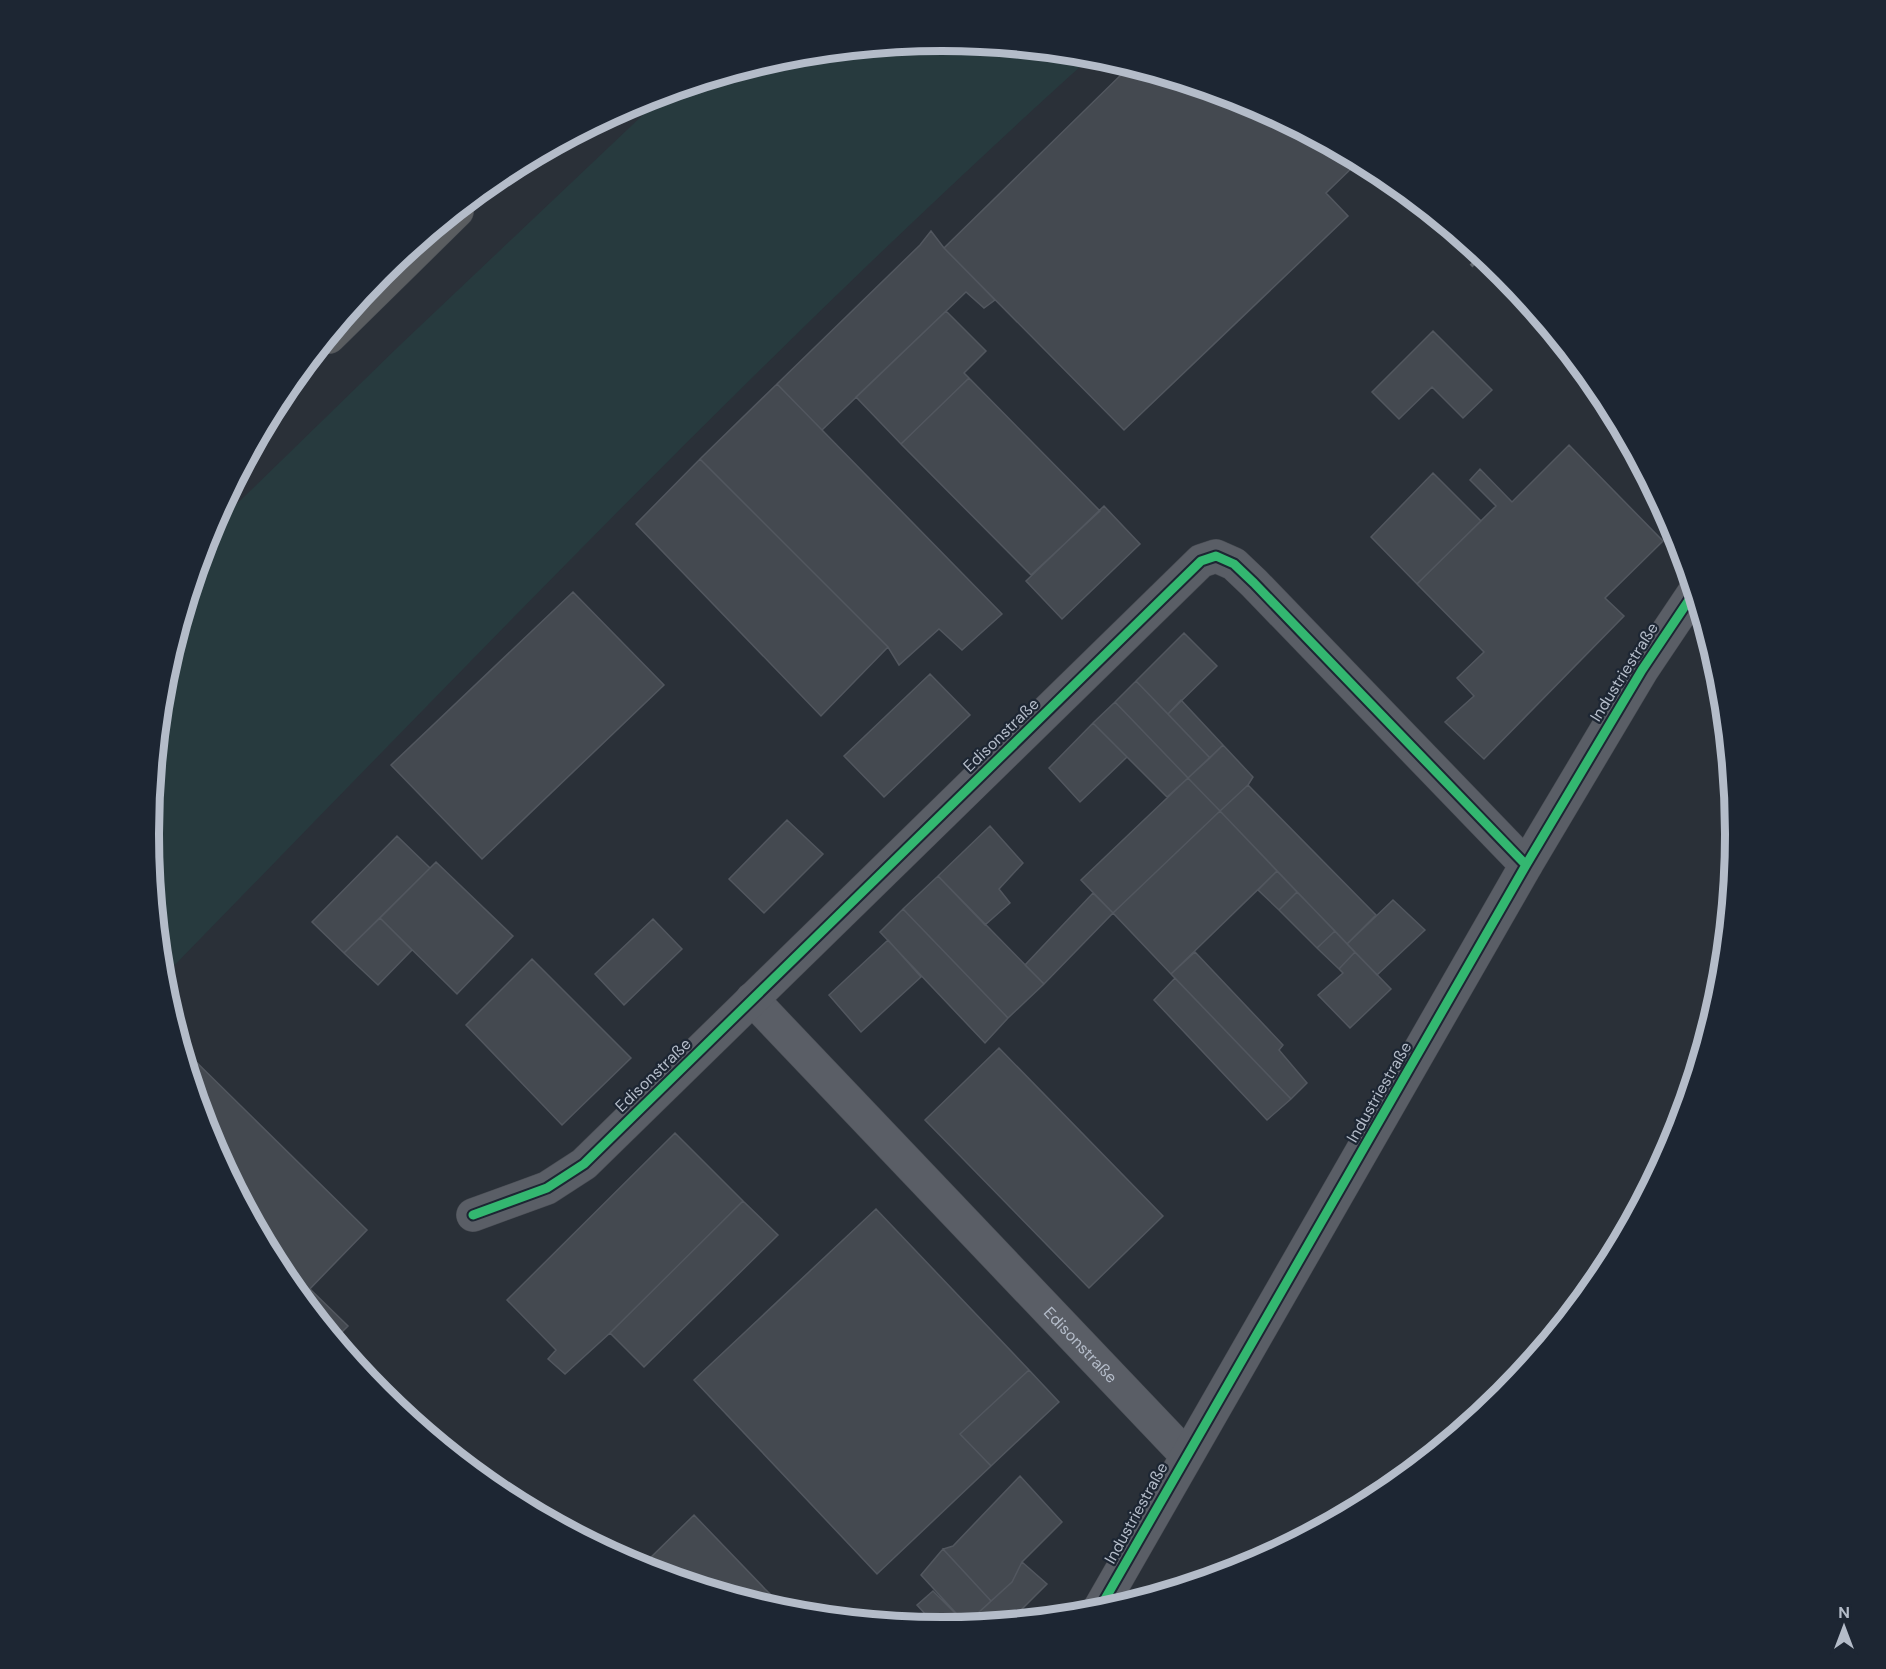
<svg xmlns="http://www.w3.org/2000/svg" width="1886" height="1669" viewBox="0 0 1886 1669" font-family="'DM Sans',sans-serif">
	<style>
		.green { fill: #273a3e }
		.building { fill: #444950; stroke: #52575f; stroke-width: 1.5 }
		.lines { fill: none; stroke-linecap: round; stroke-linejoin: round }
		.minor-casing { stroke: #484c53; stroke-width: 34 }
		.motorway-casing { stroke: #474c53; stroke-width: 34 }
		.path { stroke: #5d636a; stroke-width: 4; stroke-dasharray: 4.5 4.5; stroke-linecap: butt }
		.minor { stroke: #5a5e66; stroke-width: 33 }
		.motorway { stroke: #5a5d60; stroke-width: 33 }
		.cycleway-casing { stroke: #1d2633; stroke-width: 13 }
		.cycleway { stroke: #33b770; stroke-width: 9 }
		.labels { text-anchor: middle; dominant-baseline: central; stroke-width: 4.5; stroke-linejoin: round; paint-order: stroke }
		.street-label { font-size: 16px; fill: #b4bcc9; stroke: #1d2633 }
		.rim { fill: none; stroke: #b4bcc9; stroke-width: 8 }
	</style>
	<rect width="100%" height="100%" fill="#2a3038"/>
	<path class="green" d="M 943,41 L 1093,55 C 769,347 468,665 163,977 L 149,834 L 164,679 L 210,530 L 398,347 L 666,93 L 788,56 Z"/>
	<path class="building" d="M 1130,66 L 1247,101 L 1359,161 L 1326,193 L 1348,216 L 1124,430 L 944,248 Z
		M 931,231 L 944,248 L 995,300 L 984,308 L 966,292 L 822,430 L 777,384 L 920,245 Z
		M 946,311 L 986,351 L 964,373 L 969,378 L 901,444 L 856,397 Z
		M 1433,331 L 1492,390 L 1463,418 L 1432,387 L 1399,419 L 1372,392 Z
		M 969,378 L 1100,511 L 1031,575 L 901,444 Z
		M 777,384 L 1002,614 L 962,650 L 939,629 L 899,665 L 888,647 L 700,459 Z
		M 1569,445 L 1663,541 L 1605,598 L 1624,616 L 1484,759 L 1445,722 L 1474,696 L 1457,678 L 1484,652 L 1417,584 L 1496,506 L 1470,480 L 1480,469 L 1512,502 Z
		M 700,459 L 888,647 L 821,716 L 636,524 Z
		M 1433,473 L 1481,521 L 1417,584 L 1371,537 Z
		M 1104,506 L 1140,544 L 1062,619 L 1026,581 Z
		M 573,592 L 664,685 L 482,859 L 391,765 Z
		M 1184,633 L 1217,666 L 1168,714 L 1136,681 Z
		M 930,674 L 970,715 L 884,797 L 844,756 Z
		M 1136,681 L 1210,758 L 1188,778 L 1115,702 Z
		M 1181,700 L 1223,745 L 1210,758 L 1168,714 Z
		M 1115,702 L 1188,778 L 1167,797 L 1093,723 Z
		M 1093,723 L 1127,757 L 1080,802 L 1049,768 Z
		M 1223,745 L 1253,777 L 1248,785 L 1220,811 L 1188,778 Z
		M 1188,778 L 1220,811 L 1113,913 L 1081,880 Z
		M 1248,785 L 1376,915 L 1347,944 L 1220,811 Z
		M 1220,811 L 1277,871 L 1171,974 L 1113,913 Z
		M 787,820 L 823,854 L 764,913 L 729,879 Z
		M 990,826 L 1023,863 L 999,889 L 1010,903 L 985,925 L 938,876 Z
		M 397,836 L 430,868 L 344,953 L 312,922 Z
		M 436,862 L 513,936 L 457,994 L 380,918 Z
		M 1277,871 L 1297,892 L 1279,910 L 1258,890 Z
		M 938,876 L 1044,984 L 1008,1018 L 903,909 Z
		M 1297,892 L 1335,931 L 1317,948 L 1279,910 Z
		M 1093,893 L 1113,913 L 1044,984 L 1025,965 Z
		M 1393,900 L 1425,930 L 1377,975 L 1347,944 Z
		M 903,909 L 1008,1018 L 985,1043 L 880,932 Z
		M 380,918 L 412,950 L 378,985 L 344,953 Z
		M 653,919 L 682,949 L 624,1005 L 595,974 Z
		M 1335,931 L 1355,952 L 1339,969 L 1317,948 Z
		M 888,940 L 921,977 L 861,1032 L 829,995 Z
		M 1195,952 L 1283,1045 L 1279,1050 L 1307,1083 L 1291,1099 L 1171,974 Z
		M 1355,952 L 1391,989 L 1350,1028 L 1318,995 L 1343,973 L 1339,969 Z
		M 532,959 L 631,1058 L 562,1125 L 466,1025 Z
		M 1175,978 L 1291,1099 L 1267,1120 L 1154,1000 Z
		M 182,1048 L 367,1230 L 301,1298 L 283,1275 L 209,1138 Z
		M 999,1048 L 1163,1216 L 1089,1288 L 925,1120 Z
		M 675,1133 L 743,1201 L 610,1333 L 565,1374 L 548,1359 L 556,1350 L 507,1300 Z
		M 743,1201 L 778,1235 L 644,1367 L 610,1333 Z
		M 876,1209 L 1029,1370 L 960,1434 L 991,1466 L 877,1574 L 694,1380 Z
		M 310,1289 L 348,1326 L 335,1339 L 301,1298 Z
		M 1029,1370 L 1059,1402 L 991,1466 L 960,1434 Z
		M 1020,1476 L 1062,1522 L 1022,1562 L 1012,1582 L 991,1601 L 943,1549 L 953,1546 Z
		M 694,1515 L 765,1589 L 790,1613 L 640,1568 Z
		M 943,1549 L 991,1601 L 966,1624 L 921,1575 Z
		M 1022,1562 L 1047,1584 L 1009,1622 L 938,1628 L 917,1605 L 933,1591 L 966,1624 L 1012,1582 Z"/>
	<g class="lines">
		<defs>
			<g id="minor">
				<path id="s1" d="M 752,999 L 1186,1455"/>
				<path d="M 473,1215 L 547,1188 L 584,1164 L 1201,561 L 1216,556 L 1234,564 L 1254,583 L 1526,865"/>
				<path d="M 1097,1613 L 1526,865 L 1642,670 L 1695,591"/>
			</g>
			<path id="motorway" d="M 329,337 L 457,211"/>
		</defs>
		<use href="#minor" class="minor-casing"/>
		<use href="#motorway" class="motorway-casing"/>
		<path class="path" d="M 1471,266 L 1482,255"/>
		<use href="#minor" class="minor"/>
		<use href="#motorway" class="motorway"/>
		<defs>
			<path id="cycleway" d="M 473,1215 L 547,1188 L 584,1164 L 1201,561 L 1216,556 L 1234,564 L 1254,583 L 1526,865
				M 1097,1613 L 1526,865 L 1642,670 L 1695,591"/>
		</defs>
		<use href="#cycleway" class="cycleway-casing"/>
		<use href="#cycleway" class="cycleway"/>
	</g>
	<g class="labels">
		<g class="street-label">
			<text transform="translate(1624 672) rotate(-58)">Industriestraße</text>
			<text transform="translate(1001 735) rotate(-44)">Edisonstraße</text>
			<text transform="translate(653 1075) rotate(-44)">Edisonstraße</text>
			<text transform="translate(1379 1092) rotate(-60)">Industriestraße</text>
			<text stroke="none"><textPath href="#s1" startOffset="477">Edisonstraße</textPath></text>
			<text transform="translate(1136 1513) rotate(-61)">Industriestraße</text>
		</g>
	</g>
	<path d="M0 0H1886V1669H0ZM159 834a783 783 0 1 1 1566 0a783 783 0 1 1-1566 0Z" fill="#1d2633" fill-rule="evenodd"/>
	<path class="rim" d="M159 834a783 783 0 1 1 1566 0a783 783 0 1 1-1566 0Z"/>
	<g transform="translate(1844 1627)" stroke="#1d2633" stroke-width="4.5" paint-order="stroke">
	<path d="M0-4.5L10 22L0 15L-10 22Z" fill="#b4bcc9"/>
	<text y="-9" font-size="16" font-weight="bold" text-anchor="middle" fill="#b4bcc9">N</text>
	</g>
</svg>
